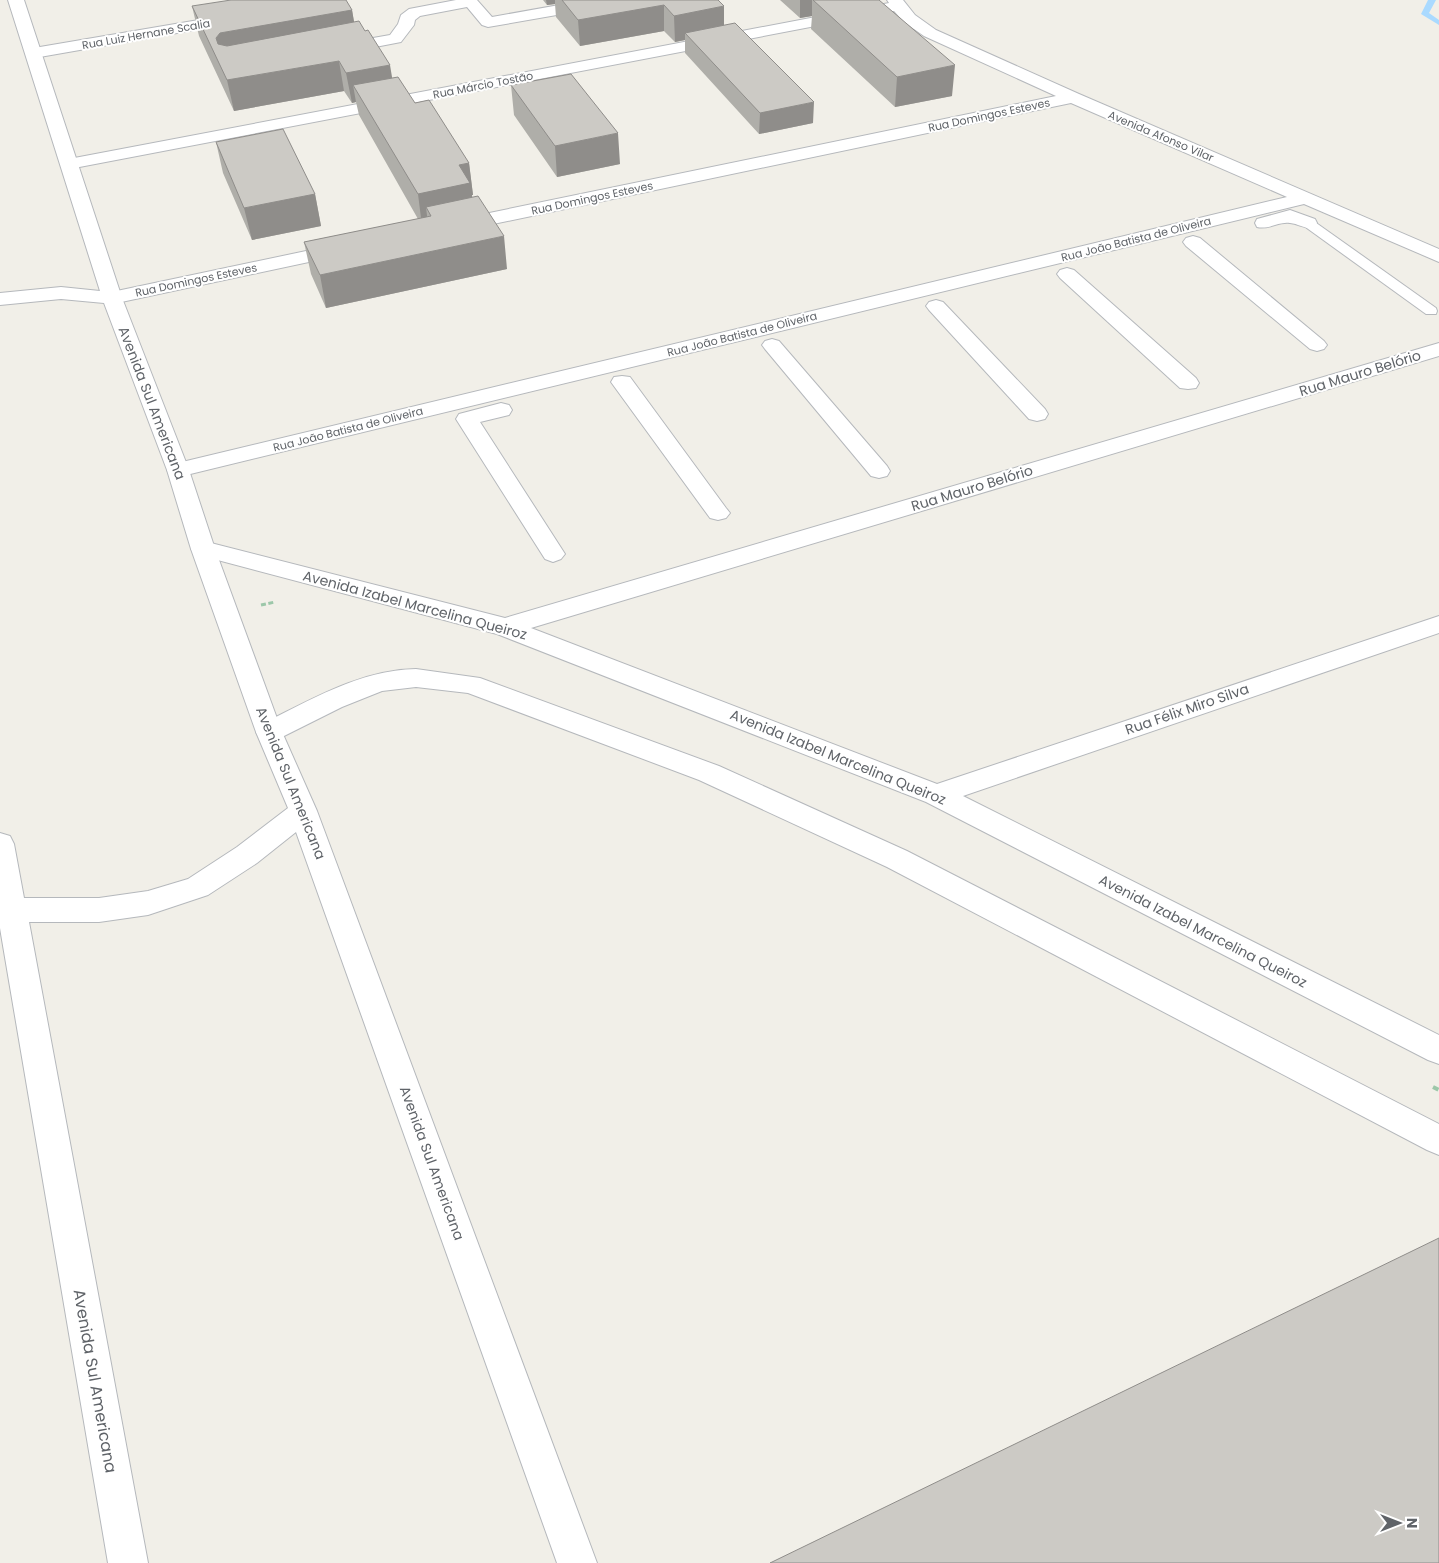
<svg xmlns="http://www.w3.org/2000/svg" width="1439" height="1563" viewBox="0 0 1439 1563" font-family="Poppins,sans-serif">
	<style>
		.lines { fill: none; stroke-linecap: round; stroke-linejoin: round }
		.stream { fill: #aadaff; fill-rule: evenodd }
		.service-casing { stroke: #b5b8bc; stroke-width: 2 }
		.minor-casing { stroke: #b5b8bc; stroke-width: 2 }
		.tertiary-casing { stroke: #b5b8bc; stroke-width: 2 }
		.path-far1 { stroke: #9cc7a9; stroke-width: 3; stroke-dasharray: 5 2.5; stroke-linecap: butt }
		.path { stroke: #9cc7a9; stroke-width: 4; stroke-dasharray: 6 3; stroke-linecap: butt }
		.service { fill: #fff; fill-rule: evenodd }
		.minor { fill: #fff; fill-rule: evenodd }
		.tertiary { fill: #fff; fill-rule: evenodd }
		.wall { fill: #afaea9 }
		.shaded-wall { fill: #8f8d8a }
		.building { fill: #cccac5; stroke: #8f8d8a }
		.labels { text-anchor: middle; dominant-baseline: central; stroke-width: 4; stroke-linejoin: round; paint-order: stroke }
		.far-street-label { font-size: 11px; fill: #5f6368; stroke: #fff }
		.street-label { font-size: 14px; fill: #5f6368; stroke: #fff }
		.near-street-label { font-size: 16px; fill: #5f6368; stroke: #fff }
	</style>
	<rect width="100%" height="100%" fill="#f1efe8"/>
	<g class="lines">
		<path class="stream" d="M 1428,0 L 1436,0 L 1429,13 L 1439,20 L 1439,25 L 1421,14 Z"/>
		<defs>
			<path id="service" d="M 1308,219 L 1312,220 L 1436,308 L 1437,311 L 1436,314 L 1426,314 L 1304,226 L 1302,223 Z"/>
			<path id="minor" d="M 456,0 L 477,0 L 492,17 L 587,0 L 622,0 L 619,3 L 614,5 L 488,27 L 482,25 L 467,7 L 420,16 L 415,20 L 414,25 L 401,42 L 339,54 L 333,52 L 331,49 L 333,46 L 339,44 L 390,35 L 398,24 L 401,15 L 409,9 Z
				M 887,0 L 903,0 L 915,15 L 936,30 L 1079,94 L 1439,249 L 1439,262 L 1304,204 L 178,477 L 170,475 L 167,470 L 170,465 L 178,463 L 1287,197 L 1071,103 L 455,232 L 448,230 L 446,226 L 448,222 L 455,220 L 1056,96 L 924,36 L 904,22 L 894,11 L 69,169 L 63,168 L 60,164 L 63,160 L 69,159 L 889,3 Z
				M 234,14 L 240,16 L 242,19 L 240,22 L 34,58 L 28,56 L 26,53 L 28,50 L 34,48 Z
				M 1290,210 L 1315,219 L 1317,223 L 1315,227 C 1305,230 1300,224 1290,223 C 1279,221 1269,230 1257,227 L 1255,223 L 1257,219 Z
				M 1193,236 L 1200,238 L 1324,341 L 1327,345 L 1324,349 L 1317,351 L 1310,349 L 1186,246 L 1183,242 L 1186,238 Z
				M 344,243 L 351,245 L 354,249 L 351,253 L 112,304 L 105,302 L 102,298 L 105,294 L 112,292 Z
				M 1067,268 L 1074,270 L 1196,378 L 1199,383 L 1196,388 L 1188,389 L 1180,388 L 1060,278 L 1057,274 L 1060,270 Z
				M 936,300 L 943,302 L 1045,409 L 1048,414 L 1045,419 L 1037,421 L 1029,419 L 929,310 L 926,306 L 929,302 Z
				M 772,339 L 779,341 L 887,466 L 890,471 L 887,476 L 879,478 L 871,476 L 765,349 L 762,345 L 765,341 Z
				M 1439,343 L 1439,356 L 531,628 L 937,784 L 1439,616 L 1439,633 L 963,796 L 1439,1035 L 1439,1064 L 1428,1060 L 926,802 L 497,634 L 195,554 L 191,549 L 195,544 L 203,541 L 505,618 Z
				M 622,376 L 630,377 L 726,508 L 730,513 L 726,518 L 718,520 L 710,518 L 611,382 L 614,377 Z
				M 501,403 L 509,405 L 512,410 L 509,415 L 480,422 L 565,554 L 561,559 L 553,562 L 545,559 L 456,419 L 459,414 Z
				M 416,669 L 480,678 L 719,766 L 907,851 L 1439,1124 L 1439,1155 L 1427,1150 L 887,867 L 699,780 L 468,693 L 416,687 L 382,691 L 342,707 L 278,739 L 269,742 L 260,739 L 256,732 L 260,725 C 309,701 359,670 416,669 Z"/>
			<path id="tertiary" d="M 8,0 L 24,0 L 122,298 L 189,470 L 215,549 L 282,732 L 317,811 L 597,1563 L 557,1563 L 296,832 L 257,863 L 208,895 L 148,915 L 99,922 L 29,922 L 148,1563 L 108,1563 L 0,928 L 0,833 L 10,836 L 14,844 L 24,898 L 99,898 L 148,891 L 188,879 L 237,847 L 288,808 L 256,732 L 191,549 L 167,470 L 104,303 L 61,299 L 0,305 L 0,293 L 61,287 L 100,291 Z"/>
		</defs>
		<use href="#service" class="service-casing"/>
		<use href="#minor" class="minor-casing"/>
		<use href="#tertiary" class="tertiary-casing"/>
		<path class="path-far1" d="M 261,605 L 275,602"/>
		<path class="path" d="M 1433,1087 L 1439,1090"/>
		<use href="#service" class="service"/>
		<use href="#minor" class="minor"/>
		<use href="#tertiary" class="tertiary"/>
	</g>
	<path class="wall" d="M 543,0 L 718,0 L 724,25 L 813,123 L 759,134 L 685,53 L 685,40 L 675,42 L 664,31 L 580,46 L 556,17 L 555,4 L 547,5 Z
		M 780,0 L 879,0 L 952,96 L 895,107 L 811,29 L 812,16 L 800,18 Z
		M 192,6 L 352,10 L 354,22 L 392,78 L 469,163 L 473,195 L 472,195 L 472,198 L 507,269 L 326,308 L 311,274 L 304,242 L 418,219 L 359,115 L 356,102 L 352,103 L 344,91 L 234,111 L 199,36 Z
		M 511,85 L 620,164 L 557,177 L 514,115 Z
		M 216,142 L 315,194 L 321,226 L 252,240 L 223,173 Z"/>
	<path class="shaded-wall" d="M 546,0 L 555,0 L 555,4 L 547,5 Z
		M 800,0 L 812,0 L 812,16 L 800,18 Z
		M 664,5 L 664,31 L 580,46 L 578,20 Z
		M 724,6 L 724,32 L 685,33 L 685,40 L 675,42 L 674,16 Z
		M 352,10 L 357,39 L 223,68 L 216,38 L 220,33 Z
		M 339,61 L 344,91 L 234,111 L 227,80 Z
		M 390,65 L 395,95 L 353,85 L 356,102 L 352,103 L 346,73 Z
		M 955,65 L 952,96 L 895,107 L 897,77 Z
		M 814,102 L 813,123 L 759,134 L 760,113 Z
		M 618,133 L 620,164 L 557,177 L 555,146 Z
		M 469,163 L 473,195 L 472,195 L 474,215 L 431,216 L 426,207 L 428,224 L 422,226 L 418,194 L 459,165 Z
		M 315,194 L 321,226 L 252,240 L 244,208 Z
		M 504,236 L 507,269 L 326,308 L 320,275 Z"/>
	<path class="building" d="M 231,0 L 346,0 L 352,10 L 220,33 L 216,38 L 218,44 L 227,46 L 359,21 L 365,31 L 368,30 L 390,65 L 346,73 L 339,61 L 227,80 L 192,6 Z
		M 562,0 L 718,0 L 724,6 L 674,16 L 664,5 L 578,20 Z
		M 813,0 L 879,0 L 955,65 L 897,77 Z
		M 735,23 L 814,102 L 760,113 L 685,33 Z
		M 571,74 L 618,133 L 555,146 L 511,85 Z
		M 398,77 L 415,103 L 429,100 L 469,163 L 459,165 L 470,183 L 418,194 L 353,85 Z
		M 283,129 L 315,194 L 244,208 L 216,142 Z
		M 478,196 L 504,236 L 320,275 L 304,242 L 431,216 L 426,207 Z
		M 1439,1238 L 1439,1563 L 770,1563 Z"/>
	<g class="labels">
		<g class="far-street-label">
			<text transform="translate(146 34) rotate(-10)">Rua Luiz Hernane Scalia</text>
			<text transform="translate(483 85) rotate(-11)">Rua Márcio Tostão</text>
			<text transform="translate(989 115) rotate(-12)">Rua Domingos Esteves</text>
			<text transform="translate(1161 136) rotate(23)">Avenida Afonso Vilar</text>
			<text transform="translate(592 198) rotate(-12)">Rua Domingos Esteves</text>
			<text transform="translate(1136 239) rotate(-14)">Rua João Batista de Oliveira</text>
			<text transform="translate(196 280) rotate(-12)">Rua Domingos Esteves</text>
			<text transform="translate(742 334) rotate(-14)">Rua João Batista de Oliveira</text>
			<text transform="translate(348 429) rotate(-14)">Rua João Batista de Oliveira</text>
		</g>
		<g class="street-label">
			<text transform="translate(1360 373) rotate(-17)">Rua Mauro Belório</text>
			<text transform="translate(152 403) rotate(69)">Avenida Sul Americana</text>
			<text transform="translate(972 488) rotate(-17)">Rua Mauro Belório</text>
			<text transform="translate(415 605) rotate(15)">Avenida Izabel Marcelina Queiroz</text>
			<text transform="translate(1187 709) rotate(-19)">Rua Félix Miro Silva</text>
			<text transform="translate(838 757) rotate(22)">Avenida Izabel Marcelina Queiroz</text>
			<text transform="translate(291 783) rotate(68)">Avenida Sul Americana</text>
			<text transform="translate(1203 931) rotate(27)">Avenida Izabel Marcelina Queiroz</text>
			<text transform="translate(432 1163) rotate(70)">Avenida Sul Americana</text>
		</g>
		<g class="near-street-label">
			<text transform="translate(95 1381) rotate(80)">Avenida Sul Americana</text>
		</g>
	</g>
	<g transform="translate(1399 1523) rotate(90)" stroke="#ffffff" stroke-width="4" paint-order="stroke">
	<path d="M0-4L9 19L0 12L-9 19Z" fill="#5f6368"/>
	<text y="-8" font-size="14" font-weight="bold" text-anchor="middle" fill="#5f6368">N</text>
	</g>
</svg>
